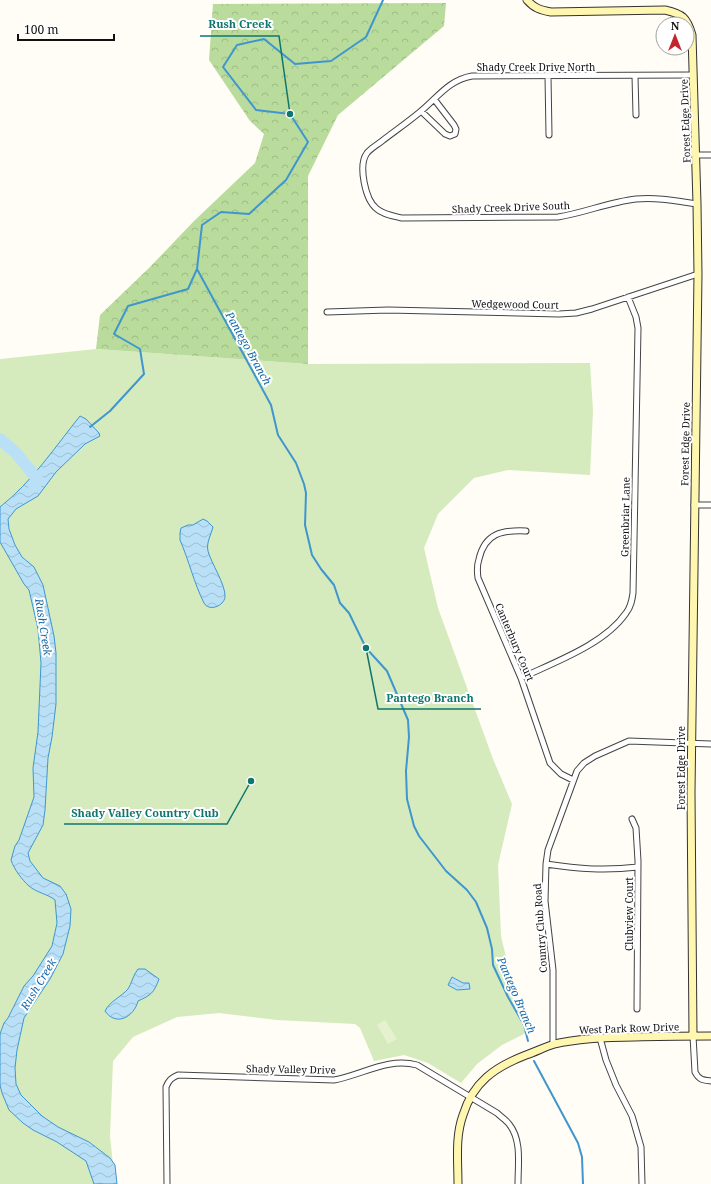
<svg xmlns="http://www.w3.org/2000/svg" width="711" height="1184" viewBox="0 0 711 1184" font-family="'Noto Serif',serif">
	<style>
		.grass { fill: #d5ebbd }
		.forest { fill: url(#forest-crowns) }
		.pitch { fill: #e6f2cf }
		.water { fill: url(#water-waves); stroke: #3f96cf }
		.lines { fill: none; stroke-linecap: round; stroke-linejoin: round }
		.stream { stroke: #3f96cf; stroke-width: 2 }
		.river { stroke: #b9e0f7; stroke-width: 12 }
		.street-casing { stroke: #444; stroke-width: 7 }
		.secondary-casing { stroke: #333; stroke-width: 9 }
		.street { stroke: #fff; stroke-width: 5 }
		.secondary { stroke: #fff6b0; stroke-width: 7 }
		.labels { text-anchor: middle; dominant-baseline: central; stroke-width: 4; stroke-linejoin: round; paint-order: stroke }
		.street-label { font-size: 10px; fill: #111; stroke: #fff }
		.water-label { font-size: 11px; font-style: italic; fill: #1768a6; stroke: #fff }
		.leader { fill: none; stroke: #0f766e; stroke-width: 1.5 }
		.callout-dot { fill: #0f766e; stroke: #fff; stroke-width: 1.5 }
		.callout-label { font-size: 11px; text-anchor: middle; font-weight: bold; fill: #0f766e; stroke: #fff; stroke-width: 4; stroke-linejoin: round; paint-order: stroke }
	</style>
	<defs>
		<pattern id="forest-crowns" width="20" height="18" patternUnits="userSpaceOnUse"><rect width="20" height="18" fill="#b9dc9c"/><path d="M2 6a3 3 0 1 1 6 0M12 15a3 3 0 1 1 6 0" fill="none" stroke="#9ebc85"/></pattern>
		<pattern id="water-waves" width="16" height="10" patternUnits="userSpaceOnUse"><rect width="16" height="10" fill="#b9e0f7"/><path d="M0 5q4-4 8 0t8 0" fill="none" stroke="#9ebfd3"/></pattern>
	</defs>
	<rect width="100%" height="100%" fill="#fffdf5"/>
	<path class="grass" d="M 96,349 L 308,364 L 590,363 L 593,411 L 590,475 L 508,470 L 474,478 L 438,514 L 424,548 L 438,608 L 493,759 L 512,804 L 498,865 L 501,936 L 517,1004 L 532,1030 L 502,1045 L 477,1064 L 461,1083 L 428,1063 L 404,1055 L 374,1061 L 360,1028 L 355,1024 L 277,1020 L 219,1013 L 177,1017 L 133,1037 L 113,1061 L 110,1136 L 115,1184 L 0,1184 L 0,359 Z"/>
	<path class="forest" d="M 446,3 L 444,26 L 338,115 L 308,176 L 308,364 L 96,349 L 100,315 L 150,267 L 194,221 L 255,163 L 264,134 L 250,121 L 209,60 L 213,4 Z"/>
	<path class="pitch" d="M 385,1020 L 397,1039 L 388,1044 L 377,1025 Z"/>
	<path class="water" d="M 80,416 L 86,419 L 99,433 L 100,436 L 85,444 L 56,472 L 38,496 L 16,509 L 8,519 L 9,529 L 15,545 L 22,557 L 34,567 L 43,585 L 54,636 L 56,653 L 56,704 L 52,737 L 48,758 L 45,810 L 43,825 L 28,853 L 30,861 L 43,878 L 60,886 L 66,894 L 71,909 L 70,926 L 63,954 L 50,979 L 24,1018 L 17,1050 L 15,1068 L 16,1084 L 21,1095 L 42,1116 L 58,1127 L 89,1142 L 110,1158 L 115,1165 L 117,1184 L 94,1184 L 86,1161 L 57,1142 L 33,1130 L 23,1123 L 9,1110 L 2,1093 L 0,1085 L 0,1034 L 4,1023 L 8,1018 L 24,986 L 33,976 L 52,946 L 57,923 L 55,900 C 48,894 37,893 29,886 C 22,880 14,869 11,860 L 15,846 L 19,840 L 34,797 L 33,768 L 38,732 L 41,663 L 38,629 L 29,590 L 24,584 L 0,542 L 0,507 C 32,482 55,447 80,416 Z
		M 203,519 L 207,521 L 213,527 C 211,535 206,543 208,551 C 211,563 226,585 225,597 C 224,606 209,612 204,603 C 194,583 189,561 180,540 L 180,533 L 181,528 L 188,525 L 193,525 Z
		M 138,969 L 145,969 L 159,979 C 154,993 151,995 138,1001 C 134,1017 116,1027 105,1011 C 110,1001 121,997 128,989 C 132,983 133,975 138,969 Z
		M 452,977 L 463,983 L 469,983 L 470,989 L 457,990 L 448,985 Z"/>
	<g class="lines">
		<path class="stream" d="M 197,269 L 271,405 L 278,435 L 296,463 L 304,484 L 306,493 L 305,525 L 312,555 L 321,569 L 334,585 L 340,603 L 349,613 L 366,648 L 387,671 L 408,720 L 409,737 L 406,771 L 407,799 L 414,826 L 419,836 L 446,871 L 467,890 L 476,902 L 487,928 L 492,949 L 493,965 L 508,997 L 524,1025 L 528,1041
			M 90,427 L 110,411 L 144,374 L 140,349 L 114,334 L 128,306 L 188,289 L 197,269 L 202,225 L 221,212 L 249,214 L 286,180 L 308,142 L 290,114 L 256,110 L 223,67 L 237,45 L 264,39 L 295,64 L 331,61 L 366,37 L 383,0
			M 534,1061 L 578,1143 L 582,1157 L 583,1184"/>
		<path class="river" d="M 0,439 L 16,453 L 38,480 L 34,485"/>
		<defs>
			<path id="street" d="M 693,75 L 472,76 C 449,80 438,97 420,112 C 408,122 395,131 382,141 C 377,145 371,148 367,153 C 358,165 365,200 377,209 C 384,215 394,216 402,218 L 558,217 C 584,213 609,202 636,199 C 657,197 677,201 697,204
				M 548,76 L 549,135
				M 635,76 L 636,115
				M 421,111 L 445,134 L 450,136 L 455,134 L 456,129 L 454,125 L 434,99
				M 696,155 L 711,155
				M 327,312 L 388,310 L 559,314 L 576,313 L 592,309 L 698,274
				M 694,505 L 711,505
				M 526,531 C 502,530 485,533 479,559 C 477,565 477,571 478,578 L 521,678 L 550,763 L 561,774 L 573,780
				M 521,678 C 555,662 605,644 626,613 C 631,607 632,600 633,593 L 638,328 L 636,317 L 628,297
				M 632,819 L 636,828 L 638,861 L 637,1009
				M 546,864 C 579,869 605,871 638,867
				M 693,1036 L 695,1072 C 699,1080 703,1080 711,1081
				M 600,1038 L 606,1060 L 616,1085 L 632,1116 L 641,1147 L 642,1184
				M 553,1045 L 553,970 L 545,901 L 546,864 L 548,850 L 577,771 L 584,763 L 595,756 L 629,741 L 711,744
				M 167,1184 L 166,1087 C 169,1080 171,1078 178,1075 L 334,1080 C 362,1075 388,1057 417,1065 L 497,1113 C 501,1117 506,1120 509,1124 C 522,1140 518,1164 518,1184"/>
			<path id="secondary" d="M 527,0 C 534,8 540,10 551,12 L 665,10 C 683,14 687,18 692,35 L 697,204 L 698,274 L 691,792 L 693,1036
				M 458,1184 C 458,1161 455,1137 463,1115 C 473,1082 495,1067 526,1055 C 535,1052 545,1047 554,1044 C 581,1038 608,1037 635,1037 C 661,1036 686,1036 711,1036"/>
		</defs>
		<use href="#street" class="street-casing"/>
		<use href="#secondary" class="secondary-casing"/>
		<use href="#street" class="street"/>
		<use href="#secondary" class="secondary"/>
	</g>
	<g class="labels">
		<g class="street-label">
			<text x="536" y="67">Shady Creek Drive North</text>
			<text transform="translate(685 121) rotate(-92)">Forest Edge Drive</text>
			<text transform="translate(511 207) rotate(-2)">Shady Creek Drive South</text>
			<text transform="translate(515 304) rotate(1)">Wedgewood Court</text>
			<text transform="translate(685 444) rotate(-89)">Forest Edge Drive</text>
			<text transform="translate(625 517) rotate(-89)">Greenbriar Lane</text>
			<text transform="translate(515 642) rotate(67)">Canterbury Court</text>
			<text transform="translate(681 768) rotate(-90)">Forest Edge Drive</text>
			<text transform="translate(629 914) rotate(-90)">Clubview Court</text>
			<text transform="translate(540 928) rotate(-94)">Country Club Road</text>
			<text transform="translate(629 1028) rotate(-2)">West Park Row Drive</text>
			<text transform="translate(291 1069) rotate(1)">Shady Valley Drive</text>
		</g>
		<g class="water-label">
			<text transform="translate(249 348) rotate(61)">Pantego Branch</text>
			<text transform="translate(44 627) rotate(81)">Rush Creek</text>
			<text transform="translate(38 984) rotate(-59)">Rush Creek</text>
			<text transform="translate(517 995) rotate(67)">Pantego Branch</text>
		</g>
	</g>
	<path class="leader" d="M290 114L279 36H200M366 648L378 709H481M251 781L227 824H64"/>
	<g class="callout-dot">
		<circle cx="290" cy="114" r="4"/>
		<circle cx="366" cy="648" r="4"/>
		<circle cx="251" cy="781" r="4"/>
	</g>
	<g class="callout-label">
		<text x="240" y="28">Rush Creek</text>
		<text x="430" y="702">Pantego Branch</text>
		<text x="145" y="817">Shady Valley Country Club</text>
	</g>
	<g transform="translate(675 36)"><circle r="19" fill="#ffffff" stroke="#a0a0a0"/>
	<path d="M0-3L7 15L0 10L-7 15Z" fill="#c4262e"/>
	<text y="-6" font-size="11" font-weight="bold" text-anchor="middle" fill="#111111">N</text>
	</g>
	<path d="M18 34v6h96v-6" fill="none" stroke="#111111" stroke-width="2"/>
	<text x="24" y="34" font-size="12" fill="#111111" stroke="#ffffff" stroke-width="3" paint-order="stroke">100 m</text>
</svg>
